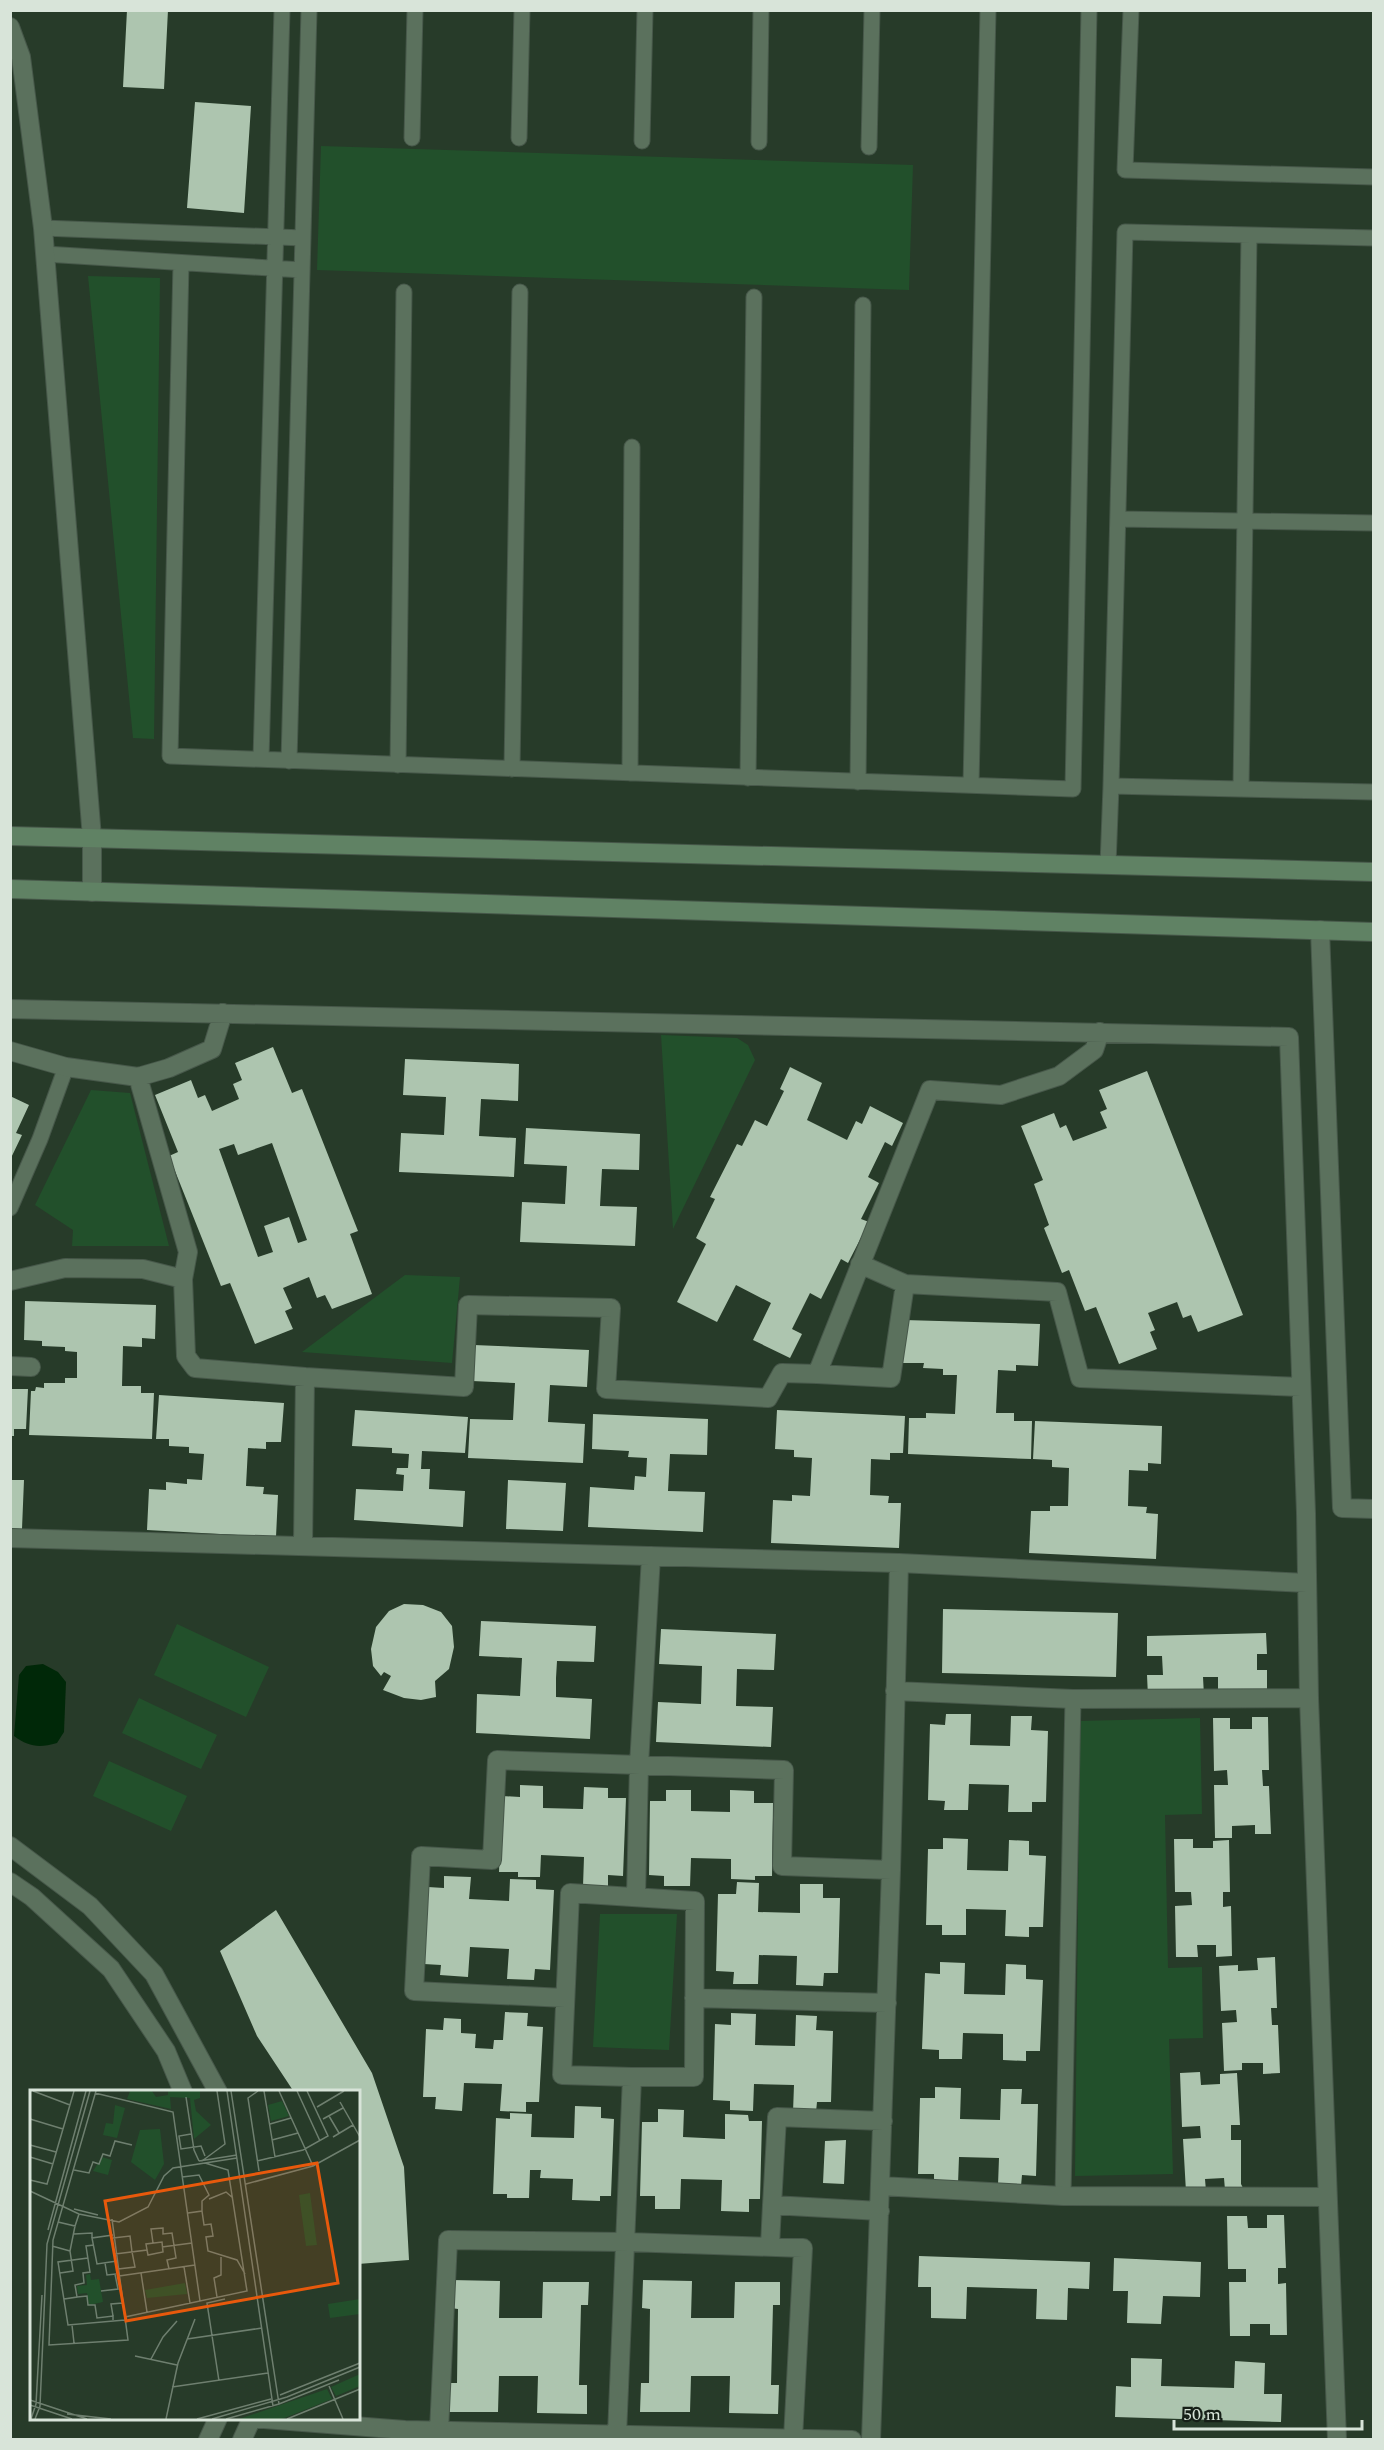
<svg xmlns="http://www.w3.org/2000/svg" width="1384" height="2450" viewBox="0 0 1384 2450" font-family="Spectral,serif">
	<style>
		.green { fill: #22502b }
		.water { fill: #002808 }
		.building { fill: #adc5af; fill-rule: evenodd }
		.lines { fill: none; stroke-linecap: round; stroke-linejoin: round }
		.lane-casing { stroke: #47584a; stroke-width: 17 }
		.street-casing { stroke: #47584a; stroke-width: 20 }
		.secondary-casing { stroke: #47584a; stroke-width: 20 }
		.lane { stroke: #5b715d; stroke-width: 15 }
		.street { stroke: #5b715d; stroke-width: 18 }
		.secondary { stroke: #608264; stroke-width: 18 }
		.inset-road { fill: none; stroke: #6e7f6f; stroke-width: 1.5 }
		.view { fill: #e8590c; fill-opacity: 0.15; stroke: #e8590c; stroke-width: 3 }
		.inset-edge { fill: none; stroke: #d8e4d9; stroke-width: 3 }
	</style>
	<rect width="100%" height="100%" fill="#273b29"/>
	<path class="green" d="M 321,146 L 913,165 L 909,290 L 317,270 Z
		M 88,276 L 160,278 L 154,739 L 133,738 Z
		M 661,1035 L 737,1038 L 748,1045 L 755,1060 L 673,1229 Z
		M 91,1090 L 130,1093 L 169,1246 L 72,1246 L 73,1230 L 35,1205 Z
		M 405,1275 L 460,1277 L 452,1363 L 302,1352 Z
		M 177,1624 L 269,1667 L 246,1717 L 154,1675 Z
		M 139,1698 L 217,1735 L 201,1769 L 122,1733 Z
		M 1200,1718 L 1202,1814 L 1165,1815 L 1168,1968 L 1202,1967 L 1203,2038 L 1169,2039 L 1173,2174 L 1075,2176 L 1080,1721 Z
		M 109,1761 L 187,1796 L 171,1831 L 93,1796 Z
		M 600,1914 L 677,1914 L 669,2050 L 593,2047 Z"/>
	<path class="water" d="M 43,1664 L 58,1672 L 66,1682 L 64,1732 L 57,1743 C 39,1748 29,1747 14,1736 L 19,1675 L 26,1666 Z"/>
	<path class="building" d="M 127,10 L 168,10 L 164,89 L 123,87 Z
		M 195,102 L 251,106 L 244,213 L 187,208 Z
		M 273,1047 L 292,1093 L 302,1089 L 358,1231 L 350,1234 L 372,1294 L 332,1309 L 325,1295 L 317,1298 L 309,1277 L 283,1288 L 292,1308 L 285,1311 L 293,1329 L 255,1344 L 230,1283 L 221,1286 L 169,1156 L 178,1152 L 155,1095 L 191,1080 L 198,1098 L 205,1095 L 212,1111 L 239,1099 L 233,1084 L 242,1080 L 235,1063 ZM 272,1143 L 307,1240 L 298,1243 L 289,1217 L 264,1226 L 273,1252 L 258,1257 L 219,1149 L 234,1144 L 238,1155 Z
		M 405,1059 L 519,1064 L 518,1101 L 481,1099 L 479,1136 L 516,1138 L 514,1177 L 399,1172 L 401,1133 L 444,1135 L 446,1097 L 403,1095 Z
		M 790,1067 L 822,1083 L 807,1120 L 847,1140 L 856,1121 L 862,1124 L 870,1106 L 903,1123 L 892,1146 L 885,1142 L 868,1177 L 879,1183 L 861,1219 L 869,1222 L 848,1263 L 841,1259 L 821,1299 L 810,1293 L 792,1329 L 802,1334 L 790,1358 L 753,1340 L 771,1303 L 736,1285 L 717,1322 L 677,1302 L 706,1244 L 696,1238 L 715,1199 L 710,1197 L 737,1144 L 742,1146 L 755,1120 L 767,1126 L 784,1091 L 780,1089 Z
		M 1147,1071 L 1243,1315 L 1198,1332 L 1191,1315 L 1183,1318 L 1177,1302 L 1148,1313 L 1155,1330 L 1150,1332 L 1157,1349 L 1119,1364 L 1096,1307 L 1085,1311 L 1069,1270 L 1062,1273 L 1044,1228 L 1049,1225 L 1034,1184 L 1043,1180 L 1021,1126 L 1054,1113 L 1060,1128 L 1066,1125 L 1073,1141 L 1107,1128 L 1100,1112 L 1107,1109 L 1099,1090 Z
		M 10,1096 L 29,1105 L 16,1133 L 22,1135 L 10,1160 Z
		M 526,1128 L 640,1134 L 639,1170 L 602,1169 L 600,1206 L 637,1207 L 635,1246 L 520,1242 L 522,1202 L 565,1204 L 567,1166 L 524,1164 Z
		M 25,1301 L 156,1305 L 155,1339 L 142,1338 L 142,1347 L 123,1346 L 122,1386 L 141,1386 L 141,1393 L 154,1393 L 152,1439 L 29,1435 L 31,1391 L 35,1391 L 36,1387 L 44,1388 L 44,1383 L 65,1383 L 65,1378 L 77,1378 L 77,1352 L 65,1351 L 65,1347 L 42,1346 L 42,1341 L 24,1340 Z
		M 904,1320 L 1040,1324 L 1038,1366 L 1016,1365 L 1016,1371 L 998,1370 L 996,1413 L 1014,1413 L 1014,1421 L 1032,1421 L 1031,1459 L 908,1454 L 909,1418 L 926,1418 L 926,1413 L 955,1414 L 957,1375 L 943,1375 L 943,1369 L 923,1368 L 924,1363 L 903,1363 Z
		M 474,1345 L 589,1350 L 587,1387 L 550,1385 L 548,1422 L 585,1424 L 583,1463 L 468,1458 L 470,1419 L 513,1420 L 515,1383 L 472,1381 Z
		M 10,1389 L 28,1389 L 26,1429 L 14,1429 L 14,1436 L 10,1436 Z
		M 159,1395 L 284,1403 L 281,1442 L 266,1442 L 266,1449 L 248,1448 L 246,1486 L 264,1487 L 263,1494 L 278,1495 L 276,1537 L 147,1530 L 149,1489 L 166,1490 L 166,1482 L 187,1484 L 187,1479 L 202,1480 L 204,1454 L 189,1453 L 189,1447 L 169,1446 L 169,1439 L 156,1439 Z
		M 355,1410 L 468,1417 L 465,1453 L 422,1451 L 421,1469 L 430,1469 L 429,1489 L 465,1491 L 463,1527 L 354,1520 L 356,1489 L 403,1491 L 404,1475 L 396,1474 L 397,1468 L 408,1468 L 409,1454 L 392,1453 L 392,1448 L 352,1446 Z
		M 777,1410 L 905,1416 L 903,1453 L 890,1453 L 890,1460 L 871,1459 L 870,1495 L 889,1496 L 888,1503 L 901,1503 L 899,1548 L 771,1543 L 773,1500 L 792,1501 L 792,1495 L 810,1496 L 812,1458 L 794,1457 L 794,1450 L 775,1449 Z
		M 593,1414 L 708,1419 L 707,1455 L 670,1454 L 668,1491 L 705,1492 L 703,1532 L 588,1527 L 590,1487 L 634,1490 L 635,1476 L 646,1477 L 647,1458 L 628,1457 L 629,1451 L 592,1449 Z
		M 1035,1421 L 1162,1426 L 1161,1464 L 1148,1463 L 1148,1471 L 1129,1470 L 1128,1506 L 1147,1507 L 1146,1513 L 1158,1514 L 1156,1559 L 1029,1553 L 1031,1511 L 1050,1511 L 1050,1506 L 1068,1506 L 1069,1468 L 1052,1467 L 1052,1460 L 1033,1459 Z
		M 10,1480 L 24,1480 L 22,1529 L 10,1528 Z
		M 508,1480 L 566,1483 L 563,1531 L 506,1529 Z
		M 404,1604 L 423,1605 L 441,1612 L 452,1626 L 454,1647 L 449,1669 L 435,1681 L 436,1697 L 421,1700 L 404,1698 L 383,1690 L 391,1676 L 384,1672 L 381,1676 L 373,1666 L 371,1649 L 376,1627 L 389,1611 Z
		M 943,1609 L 1118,1613 L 1116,1677 L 942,1673 Z
		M 481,1621 L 596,1626 L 594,1662 L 557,1661 L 556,1678 L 556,1697 L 592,1699 L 590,1739 L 476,1733 L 477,1694 L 520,1696 L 522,1658 L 479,1656 Z
		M 661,1629 L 776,1634 L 774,1670 L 737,1669 L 736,1706 L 773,1707 L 771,1747 L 656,1742 L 658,1702 L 701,1704 L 702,1666 L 659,1664 Z
		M 1266,1633 L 1267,1654 L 1257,1654 L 1257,1670 L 1267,1670 L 1267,1694 L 1218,1695 L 1218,1677 L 1203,1677 L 1204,1696 L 1148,1697 L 1147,1675 L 1163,1675 L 1162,1656 L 1147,1656 L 1147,1636 Z
		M 946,1714 L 971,1714 L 970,1745 L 1010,1746 L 1011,1716 L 1032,1716 L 1031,1730 L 1048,1731 L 1046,1802 L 1032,1802 L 1032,1812 L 1008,1812 L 1009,1785 L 969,1784 L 968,1810 L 944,1810 L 945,1801 L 928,1800 L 930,1724 L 945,1725 Z
		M 1252,1717 L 1268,1717 L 1269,1770 L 1262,1770 L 1263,1786 L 1269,1786 L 1271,1834 L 1255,1834 L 1255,1825 L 1232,1826 L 1232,1838 L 1215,1838 L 1214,1785 L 1228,1785 L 1227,1770 L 1214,1771 L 1213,1718 L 1230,1718 L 1230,1729 L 1252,1729 Z
		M 520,1785 L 543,1786 L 543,1808 L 583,1809 L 584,1787 L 608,1788 L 608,1798 L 626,1798 L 623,1876 L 608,1875 L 608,1887 L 583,1886 L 584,1857 L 541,1855 L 540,1877 L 518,1877 L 518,1872 L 499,1872 L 502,1796 L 520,1797 Z
		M 666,1790 L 691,1790 L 691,1811 L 730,1812 L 730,1790 L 754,1791 L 754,1803 L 773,1803 L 772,1876 L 755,1876 L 755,1880 L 731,1879 L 731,1859 L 691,1858 L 690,1886 L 664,1886 L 664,1876 L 649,1875 L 650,1801 L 666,1801 Z
		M 943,1838 L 968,1839 L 967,1870 L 1008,1871 L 1009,1840 L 1029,1841 L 1029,1855 L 1046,1856 L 1043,1927 L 1029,1927 L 1029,1937 L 1005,1936 L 1006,1910 L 966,1909 L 966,1935 L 942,1935 L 942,1925 L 926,1925 L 928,1849 L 943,1849 Z
		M 1174,1839 L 1193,1839 L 1193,1848 L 1213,1848 L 1213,1841 L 1229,1840 L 1230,1892 L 1223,1892 L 1223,1907 L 1231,1906 L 1232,1956 L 1216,1957 L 1216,1945 L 1197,1945 L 1198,1957 L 1176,1957 L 1175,1906 L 1192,1905 L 1191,1892 L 1175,1892 Z
		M 444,1876 L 471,1877 L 469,1899 L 509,1901 L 510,1879 L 536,1880 L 536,1889 L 554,1890 L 550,1970 L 535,1969 L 534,1980 L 507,1979 L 509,1949 L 470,1947 L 468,1977 L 440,1975 L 441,1965 L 424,1964 L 428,1887 L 444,1888 Z
		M 737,1882 L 759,1883 L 758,1912 L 800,1913 L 800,1884 L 823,1884 L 823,1898 L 840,1898 L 838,1973 L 824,1973 L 823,1986 L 796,1985 L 797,1956 L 759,1955 L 758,1984 L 733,1984 L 734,1972 L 716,1971 L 718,1894 L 736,1894 Z
		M 276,1910 L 372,2073 L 404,2167 L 409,2260 L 358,2264 L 358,2092 L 294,2092 L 257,2036 L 220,1951 Z
		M 1275,1957 L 1277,2008 L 1271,2008 L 1272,2025 L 1278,2025 L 1280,2073 L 1263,2074 L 1263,2063 L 1242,2063 L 1242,2070 L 1224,2071 L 1222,2023 L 1237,2022 L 1236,2010 L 1221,2011 L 1219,1966 L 1238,1965 L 1238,1971 L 1258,1970 L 1257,1958 Z
		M 940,1962 L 965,1963 L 964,1994 L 1005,1995 L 1006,1964 L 1026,1965 L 1026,1979 L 1043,1980 L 1040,2051 L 1026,2051 L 1026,2061 L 1003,2060 L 1003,2034 L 963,2033 L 962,2059 L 939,2059 L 939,2050 L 922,2049 L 925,1973 L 940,1974 Z
		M 505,2012 L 528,2013 L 527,2026 L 543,2027 L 539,2102 L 526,2102 L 526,2112 L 500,2111 L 502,2084 L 464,2083 L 462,2111 L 435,2109 L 436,2097 L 423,2097 L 426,2029 L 443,2030 L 444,2018 L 461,2019 L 461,2033 L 476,2034 L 475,2048 L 493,2049 L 494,2040 L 503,2040 Z
		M 731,2013 L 756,2014 L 755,2045 L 795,2046 L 796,2015 L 817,2016 L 816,2030 L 833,2031 L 831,2102 L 817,2102 L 816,2112 L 793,2112 L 794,2085 L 754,2084 L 753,2111 L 730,2110 L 730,2101 L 713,2100 L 715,2024 L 731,2025 Z
		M 1200,2072 L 1201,2085 L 1220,2084 L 1220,2074 L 1237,2073 L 1240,2125 L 1231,2125 L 1231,2140 L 1241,2140 L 1241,2184 L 1243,2188 L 1225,2190 L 1224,2178 L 1205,2179 L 1206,2191 L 1186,2192 L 1183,2139 L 1201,2138 L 1200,2126 L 1182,2127 L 1180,2073 Z
		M 935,2087 L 961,2088 L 960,2119 L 1000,2120 L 1001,2089 L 1022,2089 L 1021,2104 L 1038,2104 L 1036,2176 L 1022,2175 L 1021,2186 L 998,2185 L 999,2158 L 959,2157 L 958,2184 L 934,2183 L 934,2174 L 918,2174 L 920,2098 L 935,2098 Z
		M 575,2106 L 601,2107 L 601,2118 L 614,2119 L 611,2196 L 600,2196 L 600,2201 L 572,2200 L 573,2179 L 540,2178 L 541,2170 L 530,2170 L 529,2198 L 507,2198 L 507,2194 L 493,2194 L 496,2118 L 510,2119 L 510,2113 L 532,2114 L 531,2137 L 574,2138 Z
		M 658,2109 L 684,2110 L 683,2137 L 725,2139 L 725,2114 L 748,2115 L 749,2121 L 762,2121 L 760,2199 L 749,2199 L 749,2212 L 721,2211 L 722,2180 L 681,2179 L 680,2209 L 655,2209 L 655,2196 L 640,2196 L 642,2122 L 658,2122 Z
		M 846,2140 L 844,2184 L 823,2183 L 825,2141 Z
		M 1267,2215 L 1284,2215 L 1286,2268 L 1278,2268 L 1278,2284 L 1286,2283 L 1287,2335 L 1270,2335 L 1270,2324 L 1250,2324 L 1250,2336 L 1230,2336 L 1229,2282 L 1246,2282 L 1246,2269 L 1228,2269 L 1227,2216 L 1247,2216 L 1248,2228 L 1267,2228 Z
		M 919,2256 L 1090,2262 L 1089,2289 L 1068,2288 L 1067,2320 L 1036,2319 L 1037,2289 L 967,2287 L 966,2319 L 931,2318 L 931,2287 L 918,2287 Z
		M 1114,2258 L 1201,2262 L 1200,2297 L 1163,2296 L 1161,2324 L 1127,2323 L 1128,2291 L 1113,2291 Z
		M 451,2280 L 500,2281 L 499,2318 L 542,2318 L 543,2282 L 589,2282 L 588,2305 L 581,2305 L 579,2385 L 587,2385 L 587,2414 L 537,2413 L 538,2376 L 499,2376 L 498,2412 L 449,2412 L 449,2383 L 457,2383 L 458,2309 L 451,2308 Z
		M 643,2280 L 692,2281 L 691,2318 L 734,2318 L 735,2282 L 780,2282 L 780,2305 L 773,2305 L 771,2385 L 779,2385 L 778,2414 L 729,2413 L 730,2376 L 691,2376 L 690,2412 L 640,2412 L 641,2383 L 649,2383 L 650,2309 L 642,2308 Z
		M 1131,2358 L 1162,2359 L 1161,2386 L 1234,2388 L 1235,2361 L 1265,2363 L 1264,2394 L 1282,2394 L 1281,2422 L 1115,2417 L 1116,2386 L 1131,2387 Z"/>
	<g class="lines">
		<defs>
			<path id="lane" d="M 1131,10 L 1125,170 L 1374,177
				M 412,138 L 415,10
				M 519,138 L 522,10
				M 642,141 L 645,10
				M 759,142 L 761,10
				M 869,147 L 872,10
				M 43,228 L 303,238
				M 45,254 L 302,270
				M 181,263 L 170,756 L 1073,789 L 1089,10
				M 1118,519 L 1374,523
				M 261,759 L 282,10
				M 289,761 L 309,10
				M 398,765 L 404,292
				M 512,769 L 520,292
				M 630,773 L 632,447
				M 748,778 L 754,297
				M 858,782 L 863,305
				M 971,785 L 988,10
				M 1111,786 L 1374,792
				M 1241,789 L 1249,235
				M 1108,865 L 1111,786 L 1125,232 L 1374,238
				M 10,1208 L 40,1139 L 66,1067
				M 1063,2196 L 1073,1699"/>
			<path id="street" d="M 10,27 L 21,57 L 43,228 L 92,838 L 92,892
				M 1320,930 L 1342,1508 L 1374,1509
				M 10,1009 L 1289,1037 L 1306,1513 L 1309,1698 L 1337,2440
				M 10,1051 L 66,1067 L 138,1077
				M 860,1264 L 905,1284 L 1057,1292 L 1080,1378 L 1301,1387
				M 183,1279 L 188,1252 L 138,1077 L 169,1068 L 212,1049 L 223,1013
				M 10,1281 L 65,1268 L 143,1269 L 183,1279 L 186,1356 L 195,1368 L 305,1377 L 303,1546
				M 10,1366 L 31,1367
				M 817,1374 L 891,1378 L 905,1284
				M 305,1377 L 464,1387 L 468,1305 L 611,1308 L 606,1389 L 768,1398 L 782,1373 L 817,1374 L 930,1090 L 1001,1095 L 1059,1076 L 1094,1050 L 1100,1032
				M 10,1538 L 899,1563 L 1307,1583
				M 895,1691 L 1073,1699 L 1309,1698
				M 10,1846 L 90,1906 L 154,1974 L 218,2092
				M 10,1882 L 32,1897 L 111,1969 L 166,2051 L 183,2092
				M 636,1897 L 639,1765 L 651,1556
				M 565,1998 L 414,1991 L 421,1856 L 492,1860 L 497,1760 L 784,1770 L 782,1866 L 891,1870
				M 694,1998 L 887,2003
				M 880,2186 L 1063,2196 L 1327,2197
				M 772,2205 L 777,2117 L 883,2121
				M 770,2246 L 772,2205 L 880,2211
				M 252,2418 L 405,2430 L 852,2440
				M 439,2431 L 448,2240 L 627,2242 L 803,2248 L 793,2439
				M 617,2435 L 632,2077 L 562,2075 L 570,1893 L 695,1901 L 694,2077 L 632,2077
				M 208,2440 L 218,2418
				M 242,2440 L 252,2418
				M 871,2440 L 891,1870 L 899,1563"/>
			<path id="secondary" d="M 10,836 L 1374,872
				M 10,889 L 1374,932"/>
		</defs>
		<use href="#lane" class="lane-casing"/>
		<use href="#street" class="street-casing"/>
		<use href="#secondary" class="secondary-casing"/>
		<use href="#lane" class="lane"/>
		<use href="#street" class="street"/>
		<use href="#secondary" class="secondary"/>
	</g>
	<g transform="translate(30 2090)">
		<rect width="330" height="330" fill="#273b29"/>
		<path d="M 100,1 L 122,1 L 126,7 L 138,5 L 138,1 L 170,1 L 170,8 L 164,10 L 166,21 L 181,35 L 164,49 L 160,8 L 140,7 L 141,19 L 97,9 ZM 252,11 L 259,26 L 241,31 L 238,15 ZM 85,15 L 95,18 L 87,48 L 73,45 L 76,33 L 83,34 ZM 130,39 L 134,74 L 125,90 L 101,72 L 110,40 ZM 72,67 L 82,70 L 78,85 L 63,81 ZM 280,103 L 287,155 L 276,156 L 269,105 ZM 60,184 L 61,190 L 69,189 L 73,212 L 59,215 L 57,203 L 48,204 L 47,196 L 57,195 L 56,185 ZM 155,193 L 157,204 L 117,208 L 115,200 ZM 330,209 L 330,224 L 300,228 L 298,214 ZM 330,284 L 330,296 L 306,306 L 301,297 ZM 297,299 L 302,309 L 252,329 L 209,329 Z" fill="#22502b"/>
		<path class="inset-road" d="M 3,1 L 40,15M 66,1 L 23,150 L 19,255 L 98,250 L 82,129M 197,1 L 243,316M 201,1 L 249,314M 228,1 L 218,8 L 229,81M 234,1 L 245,67M 249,1 L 283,76M 267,1 L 290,51M 65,3 L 143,22 L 170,211M 156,7 L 164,60 L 169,71M 310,12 L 330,47M 287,17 L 314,1M 299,26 L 309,43M 0,29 L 33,39M 293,29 L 313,18M 240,34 L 261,28M 161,44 L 149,46 L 151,59 L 171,56 L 175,66M 303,47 L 323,35M 242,50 L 268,43M 0,55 L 26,62M 0,67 L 23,74M 169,71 L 207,65M 172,71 L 195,54 L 187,1M 227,71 L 273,60 L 298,46 L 277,1M 44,80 L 59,83 L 63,72 L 69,74 L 73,64 L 80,66 L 85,51 L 102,55M 152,87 L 169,85 L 179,105 L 172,111 L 172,121 L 158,123M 0,90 L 17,94 L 44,1M 216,94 L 283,76 L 330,50M 0,101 L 49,124 L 89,132 L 118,117 L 134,86 L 143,78 L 207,68M 179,109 L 196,102 L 203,108M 44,119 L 68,125M 172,121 L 174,135 L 181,134 L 183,146 L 176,147 L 178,161 L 207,170 L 215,184M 28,132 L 45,136 L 49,124M 18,140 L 56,1M 44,144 L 62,143 L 62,148M 83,145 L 62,148 L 67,174 L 87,171M 83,148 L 100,146 L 102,162 L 105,177 L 88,179M 123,153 L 121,139 L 133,138 L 133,144 L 142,143 L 146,168 L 137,170 L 139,179M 22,156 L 40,161M 132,157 L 162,153M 85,164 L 117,160 L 116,154 L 132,152 L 133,162 L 118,165 L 117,160M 58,168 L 28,172 L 38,235 L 95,230M 75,173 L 77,185 L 86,184M 154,177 L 160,213M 30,183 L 43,181 L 40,161 L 45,136M 111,183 L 117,222M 89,186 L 165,175M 71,201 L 88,199 L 85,184M 47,207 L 57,206 L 58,215 L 65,215 L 67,228 L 83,226 L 83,230M 187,207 L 184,188 L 191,185 L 191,167M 34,209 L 47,207 L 45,195 L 54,193 L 53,183 L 60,182 L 56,156 L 64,155M 83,226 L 81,214 L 93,213M 95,227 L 217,201 L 198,80 L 175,73M 42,235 L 44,253M 157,249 L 232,238M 105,266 L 147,275M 121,269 L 133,247 L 147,231M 189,291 L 177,213 L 195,209M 299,296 L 313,329M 142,297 L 238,283M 250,305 L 330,273M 0,310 L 57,329M 0,315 L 42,329M 37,324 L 81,329M 1,329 L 6,314 L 12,205M 5,329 L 10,316 L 17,154 L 60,1M 136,329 L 148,273 L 165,229M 167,329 L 241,309M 182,329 L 257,307 L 330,277M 196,329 L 249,314 L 309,290M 257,329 L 330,299"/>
		<path class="view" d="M 287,73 L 308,193 L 96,231 L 75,111 Z"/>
		<rect width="330" height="330" class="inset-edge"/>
	</g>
	<rect width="1384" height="2450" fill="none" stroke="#d8e4d9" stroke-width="24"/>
	<path d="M1174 2420v9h188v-9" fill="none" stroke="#d8e4d9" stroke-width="3"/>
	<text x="1183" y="2420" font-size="18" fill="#d8e4d9" stroke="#161f17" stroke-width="4.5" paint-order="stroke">50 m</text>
</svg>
